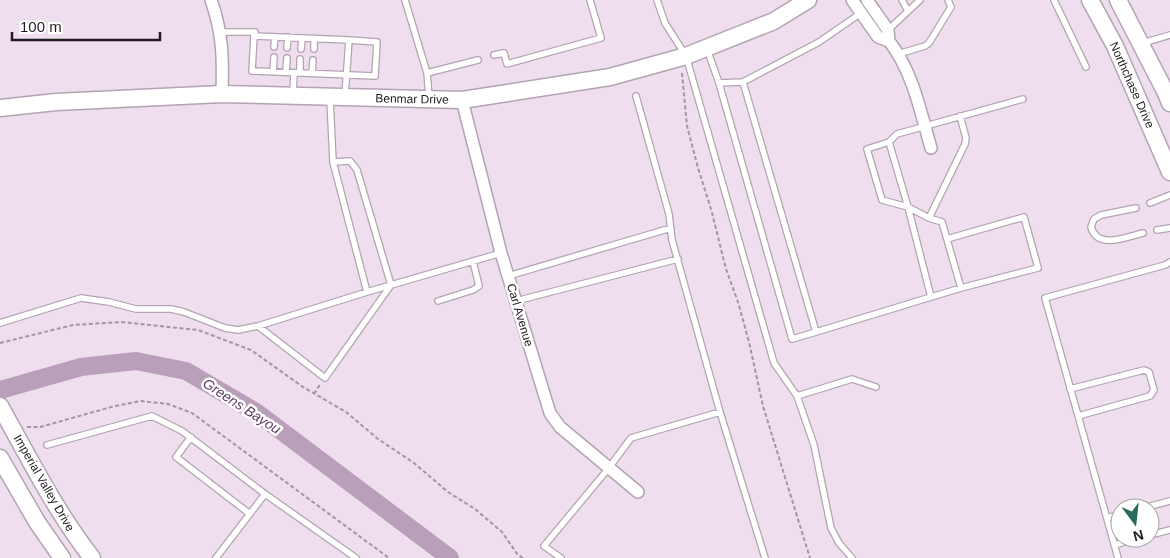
<svg xmlns="http://www.w3.org/2000/svg" width="1170" height="558" viewBox="0 0 1170 558" font-family="Arial,sans-serif">
	<style>
		.lines { fill: none; stroke-linecap: round; stroke-linejoin: round }
		.river { stroke: #ba9fba; stroke-width: 18 }
		.lane-casing { stroke: #b3a3b3; stroke-width: 8 }
		.street-casing { stroke: #b3a3b3; stroke-width: 14 }
		.secondary-casing { stroke: #b3a3b3; stroke-width: 19 }
		.path { stroke: #a296a2; stroke-width: 2; stroke-dasharray: 4 2.5; stroke-linecap: butt }
		.lane { stroke: #fff; stroke-width: 5.5 }
		.street { stroke: #fff; stroke-width: 11 }
		.secondary { stroke: #fff; stroke-width: 16 }
		.labels { text-anchor: middle; dominant-baseline: central; stroke-width: 5; stroke-linejoin: round; paint-order: stroke }
		.street-label { font-size: 12px; fill: #221c22; stroke: #fff }
		.water-label { font-size: 14px; font-style: italic; fill: #5f3960; stroke: #fff }
	</style>
	<rect width="100%" height="100%" fill="#eedeee"/>
	<g class="lines">
		<path class="river" d="M 0,390 L 81,367 L 136,361 L 186,371 L 256,412 L 450,558"/>
		<defs>
			<path id="lane" d="M 405,0 L 427,73 L 429,97
				M 657,0 L 665,23 L 686,56 L 774,363 L 797,396 L 814,445 L 831,528 L 839,543 L 852,558
				M 902,0 L 908,11
				M 1054,0 L 1086,67
				M 888,30 L 920,0
				M 220,32 L 255,32 L 254,36 L 349,40 L 345,95
				M 254,36 L 252,71 L 375,76 L 377,42 L 349,40
				M 1143,43 L 1170,35
				M 274,47 L 275,37
				M 287,48 L 288,37
				M 301,49 L 302,38
				M 314,49 L 314,39
				M 707,49 L 719,83 L 792,339 L 816,332 L 743,82 L 819,42 L 861,13
				M 898,54 L 925,46 L 929,43 L 951,7 L 948,0
				M 494,55 L 504,53 L 507,64 L 601,38 L 590,0
				M 273,72 L 274,57
				M 286,72 L 287,58
				M 300,73 L 300,59
				M 312,73 L 313,60
				M 427,73 L 478,60
				M 719,83 L 743,82
				M 293,94 L 294,73
				M 636,96 L 669,214 L 672,240 L 720,412 L 765,558
				M 330,99 L 333,162
				M 889,142 L 908,207 L 882,200 L 867,149 L 889,142 L 897,134 L 1023,99
				M 1150,203 L 1170,195
				M 908,207 L 929,218 L 942,222 L 961,288 L 1038,268 L 1024,217 L 947,239
				M 1136,208 L 1101,215 L 1094,219 L 1091,227 C 1097,250 1127,237 1143,233
				M 929,218 L 965,144 L 966,138 L 960,116
				M 1157,230 L 1170,228
				M 508,276 L 671,228
				M 931,297 L 961,288
				M 438,301 L 473,290 L 479,286 L 473,261
				M 516,301 L 678,259
				M 0,323 L 81,298 L 109,302 L 136,309 L 171,309 L 184,312 L 225,328 L 238,330 L 258,326 L 325,378 L 391,285 L 357,170 L 350,161 L 333,162 L 367,292
				M 258,326 L 367,292 L 501,253
				M 816,332 L 931,297 L 908,207
				M 1070,389 L 1144,370 L 1149,372 L 1154,390 L 1150,396 L 1078,416
				M 797,396 L 852,379 L 876,387
				M 191,437 L 176,457 L 250,514
				M 47,445 L 152,416 L 182,431 L 265,494 L 356,558
				M 1143,508 L 1170,501
				M 1107,518 L 1120,514
				M 1150,535 L 1170,530
				M 1114,545 L 1139,538
				M 216,558 L 265,494
				M 561,558 L 544,546 L 608,469 L 631,438 L 720,412
				M 1118,558 L 1045,298 L 1165,265 L 1170,262"/>
			<path id="street" d="M 211,0 C 223,33 223,60 222,94
				M 852,0 L 878,37 L 889,41 L 888,30 L 867,0
				M 889,41 C 913,72 920,110 931,148
				M 462,100 L 501,253 L 550,413 L 560,427 L 638,492"/>
			<path id="secondary" d="M 1090,0 L 1115,46 L 1170,172
				M 1118,0 L 1165,91 L 1170,103
				M 0,108 L 56,102 L 222,94 L 462,100 L 610,77 L 686,56 L 774,21 L 808,0
				M 0,406 C 29,458 55,510 92,558
				M 0,458 L 37,522 L 62,558"/>
		</defs>
		<use href="#lane" class="lane-casing"/>
		<use href="#street" class="street-casing"/>
		<use href="#secondary" class="secondary-casing"/>
		<path class="path" d="M 682,73 L 687,126 L 698,168 L 711,209 L 726,269 L 738,302 L 749,342 L 763,406 L 810,558
			M 0,343 L 73,325 L 121,322 L 198,330 L 251,350 L 303,387 L 346,412 L 378,439 L 414,463 L 448,492 L 475,509 L 502,532 L 518,555 L 523,558
			M 314,394 L 321,383
			M 27,427 L 40,427 L 115,406 L 141,401 L 168,404 L 192,413 L 389,558"/>
		<use href="#lane" class="lane"/>
		<use href="#street" class="street"/>
		<use href="#secondary" class="secondary"/>
	</g>
	<g class="labels">
		<g class="street-label">
			<text transform="translate(1132 85) rotate(66)">Northchase Drive</text>
			<text transform="translate(412 99) rotate(1)">Benmar Drive</text>
			<text transform="translate(520 315) rotate(73)">Carl Avenue</text>
			<text transform="translate(44 483) rotate(60)">Imperial Valley Drive</text>
		</g>
		<g class="water-label">
			<text transform="translate(242 406) rotate(33)">Greens Bayou</text>
		</g>
	</g>
	<g transform="translate(1135 523) rotate(165)"><circle r="24" fill="#ffffff" stroke="#a7a4a7"/>
	<path d="M0-4L9 19L0 12L-9 19Z" fill="#286b5c"/>
	<text y="-8" font-size="14" font-weight="bold" text-anchor="middle" fill="#221c22">N</text>
	</g>
	<path d="M12 32v8h148v-8" fill="none" stroke="#221c22" stroke-width="2.5"/>
	<text x="20" y="32" font-size="15" fill="#221c22" stroke="#ffffff" stroke-width="4" paint-order="stroke">100 m</text>
</svg>
